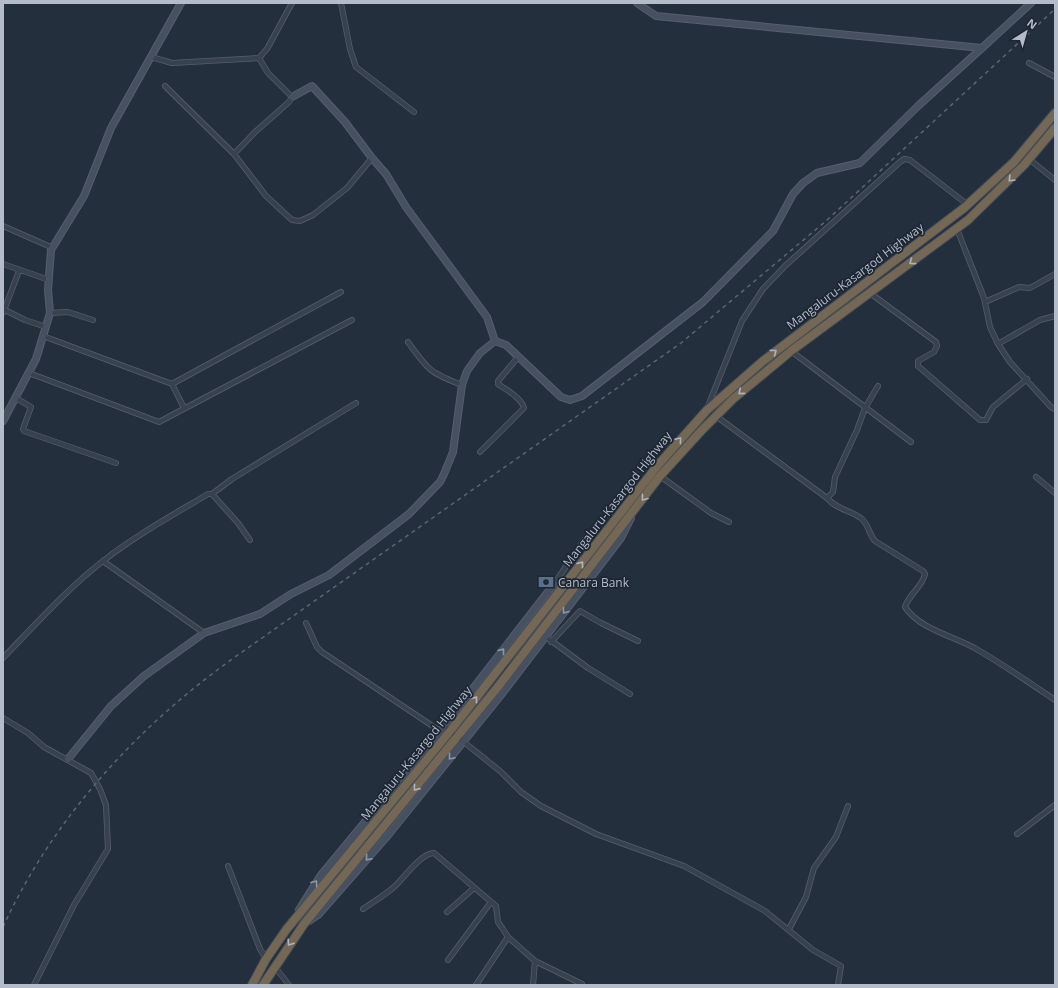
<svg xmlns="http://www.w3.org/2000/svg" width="1058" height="988" viewBox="0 0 1058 988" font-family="'Open Sans',sans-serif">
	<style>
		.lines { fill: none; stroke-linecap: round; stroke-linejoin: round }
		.street-casing { stroke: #565f6c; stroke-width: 6 }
		.secondary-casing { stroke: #565f6c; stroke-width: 8 }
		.highway-casing { stroke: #434c59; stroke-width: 10 }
		.street { stroke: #38414e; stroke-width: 4.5 }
		.secondary { stroke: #465061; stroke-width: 6 }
		.highway { stroke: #746855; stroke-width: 8 }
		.rail { stroke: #5a6575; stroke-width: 1.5; stroke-dasharray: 4 4; stroke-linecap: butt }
		.oneway { stroke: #aeb4bd }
		.oneway2 { stroke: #8e96a5 }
		.labels { text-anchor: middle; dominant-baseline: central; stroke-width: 3.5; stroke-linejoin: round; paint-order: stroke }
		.street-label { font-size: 12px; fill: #b4bcc9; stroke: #1d2633 }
		.poi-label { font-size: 12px; fill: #b4bcc9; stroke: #1d2633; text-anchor: start }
	</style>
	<rect width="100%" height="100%" fill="#242f3e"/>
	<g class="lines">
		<defs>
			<path id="street" d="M 341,3 L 350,49 L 356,67 L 414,112
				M 151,57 L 172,63 L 259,58 L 267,49 L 292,3
				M 1029,63 L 1055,77
				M 165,86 L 234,154 L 266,196 L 292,220 L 300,221 L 313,215 L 347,188 L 372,158
				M 234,154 L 255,132 L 289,102 L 292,97 L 268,73 L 259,58
				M 1029,159 L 1055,180
				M 3,226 L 53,248
				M 957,229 L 984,298 L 990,327 L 998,344 L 1010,362 L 1051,407 L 1055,409
				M 3,264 L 49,280
				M 870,293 L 936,342 L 937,346 L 934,352 L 918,361 L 918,366 L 980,420 L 986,420 L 993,407 L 1027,379
				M 985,302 L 1019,287 L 1030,288 L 1055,274
				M 3,309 L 25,320 L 46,327
				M 3,313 L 19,271
				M 50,313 L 68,312 L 93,320
				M 43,336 L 172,384 L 184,408
				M 408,342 C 428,370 430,373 462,385
				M 998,344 L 1040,320 L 1055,316
				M 791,351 L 911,442
				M 29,373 L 159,422 L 352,320
				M 172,384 L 341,292
				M 16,398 L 31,407 L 23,429 L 24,431 L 116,463
				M 708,406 L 742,321 L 763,289 L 785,266 L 900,162 L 904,159 L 910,160 L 968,205
				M 716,416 L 827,498 C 837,510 851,510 862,519 C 868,524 869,534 875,541 L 923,571 L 925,574 C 923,586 909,594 905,607 C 920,630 955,636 978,650 C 1004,665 1030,683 1055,700
				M 480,452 L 524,408 C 521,397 506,390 498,384 L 498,381 L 519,356
				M 660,476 L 711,513 L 729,522
				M 1036,477 L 1055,493
				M 212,494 L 238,523 L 250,540
				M 827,498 L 833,492 L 835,477 L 857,430 L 865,408 L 878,386
				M 103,561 L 204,633
				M 552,587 L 584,540
				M 306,623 L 317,647 L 322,652 L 440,731
				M 545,636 L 588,668 L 630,694
				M 551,642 L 580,611 L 601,623 L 638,641
				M 3,658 C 35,625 67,589 103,561 C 136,535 173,515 208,494 L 212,494 L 232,479 L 356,403
				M 3,718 L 28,733 L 44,747 L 91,773 L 100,789 L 106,805 L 108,849 L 74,905 L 34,985
				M 444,726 L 500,771 L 521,792 L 541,806 L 596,834 L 684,866 L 765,911 L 813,950 L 841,966 L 838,985
				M 1017,834 L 1055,805
				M 228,866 L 260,949 L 266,959
				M 363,909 C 373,902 385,895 394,887 C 404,878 421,853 434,853 L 496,906 L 498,922 L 503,929 L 508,937 L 535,961 L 582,984
				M 447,912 L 474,888
				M 789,929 L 806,897 L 814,868 L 836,837 L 848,806
				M 448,960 L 491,902
				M 275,967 L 289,985
				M 476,985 L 508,937
				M 533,985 L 535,961"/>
			<path id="secondary" d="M 637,3 L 656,16 L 982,48 L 1031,3
				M 292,97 L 312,86 L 345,122 L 372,158 L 386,174 L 406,207 L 487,317 L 495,341
				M 495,341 L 506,345 L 561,397 L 570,400 L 582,396 L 703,302 L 773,231 L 793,194 L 803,183 L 817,173 L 860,163 L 918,106 L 982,48
				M 3,421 L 36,359 L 50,313 L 48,290 L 51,250 L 84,196 L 111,128 L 181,3
				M 68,759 L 111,706 L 144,676 L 204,633 L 260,614 L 291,594 L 329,575 L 409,514 L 440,482 L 444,474 L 453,452 L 462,385 L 467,371 L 480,353 L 495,341
				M 299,910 L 321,875 L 440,731 L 547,593 L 552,587 L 566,582
				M 309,921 L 318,915 L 389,834 L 501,695 L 621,538 L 631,518"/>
			<path id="highway" d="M 252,985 L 266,959 L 286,930 L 451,730 L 658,465 L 707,410 L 763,361 L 964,208 L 1014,162 L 1055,113
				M 263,985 L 304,924 L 497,688 L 660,476 L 702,430 L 733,399 L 791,351 L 968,220 L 1024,165 L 1055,128"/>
		</defs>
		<use href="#street" class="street-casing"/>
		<use href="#secondary" class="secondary-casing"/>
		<use href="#highway" class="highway-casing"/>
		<use href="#street" class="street"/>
		<use href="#secondary" class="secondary"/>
		<use href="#highway" class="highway"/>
		<path class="rail" d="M 3,927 C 53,818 138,726 235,657 L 681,343 L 826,221 L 1055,9"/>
	</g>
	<defs><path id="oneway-chevron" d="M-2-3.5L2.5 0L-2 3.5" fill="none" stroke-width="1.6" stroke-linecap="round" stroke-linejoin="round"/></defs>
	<g class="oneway">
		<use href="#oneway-chevron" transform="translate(1011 179) rotate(134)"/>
		<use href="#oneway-chevron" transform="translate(912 262) rotate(143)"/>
		<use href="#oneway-chevron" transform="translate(774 352) rotate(-37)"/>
		<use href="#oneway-chevron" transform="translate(741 392) rotate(140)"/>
		<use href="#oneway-chevron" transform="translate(679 440) rotate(-50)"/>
		<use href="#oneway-chevron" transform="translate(644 498) rotate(128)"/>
		<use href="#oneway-chevron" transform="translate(581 564) rotate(-52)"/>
		<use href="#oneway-chevron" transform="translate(475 699) rotate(-52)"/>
		<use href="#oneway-chevron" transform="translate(416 788) rotate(129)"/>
		<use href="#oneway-chevron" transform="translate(290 943) rotate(124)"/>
	</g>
	<g class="oneway2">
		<use href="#oneway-chevron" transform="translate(565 611) rotate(128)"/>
		<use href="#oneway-chevron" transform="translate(502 651) rotate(-52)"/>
		<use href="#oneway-chevron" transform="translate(451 757) rotate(130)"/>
		<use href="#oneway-chevron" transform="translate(368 858) rotate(131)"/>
		<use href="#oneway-chevron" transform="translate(315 883) rotate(-54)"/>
	</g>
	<defs>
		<symbol id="bank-bare" viewBox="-9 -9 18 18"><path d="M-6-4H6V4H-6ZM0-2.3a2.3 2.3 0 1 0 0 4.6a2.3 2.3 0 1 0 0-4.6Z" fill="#5c6f8a" stroke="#1d2633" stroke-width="2.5" paint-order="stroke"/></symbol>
	</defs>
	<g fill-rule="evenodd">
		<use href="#bank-bare" x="535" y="571" width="22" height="22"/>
	</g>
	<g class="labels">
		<g class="street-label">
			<text transform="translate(855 276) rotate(-37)">Mangaluru-Kasargod Highway</text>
			<text transform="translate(617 499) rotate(-52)">Mangaluru-Kasargod Highway</text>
			<text transform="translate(416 753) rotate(-51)">Mangaluru-Kasargod Highway</text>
		</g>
		<g class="poi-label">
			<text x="558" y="582">Canara Bank</text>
		</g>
	</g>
	<rect width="1058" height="988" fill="none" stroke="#b4bcc9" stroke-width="8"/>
	<g transform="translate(1026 32) rotate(37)" stroke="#1d2633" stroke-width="3" paint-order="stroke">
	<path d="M0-3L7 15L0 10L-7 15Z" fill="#b4bcc9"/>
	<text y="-6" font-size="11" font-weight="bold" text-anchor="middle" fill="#b4bcc9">N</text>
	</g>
</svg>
